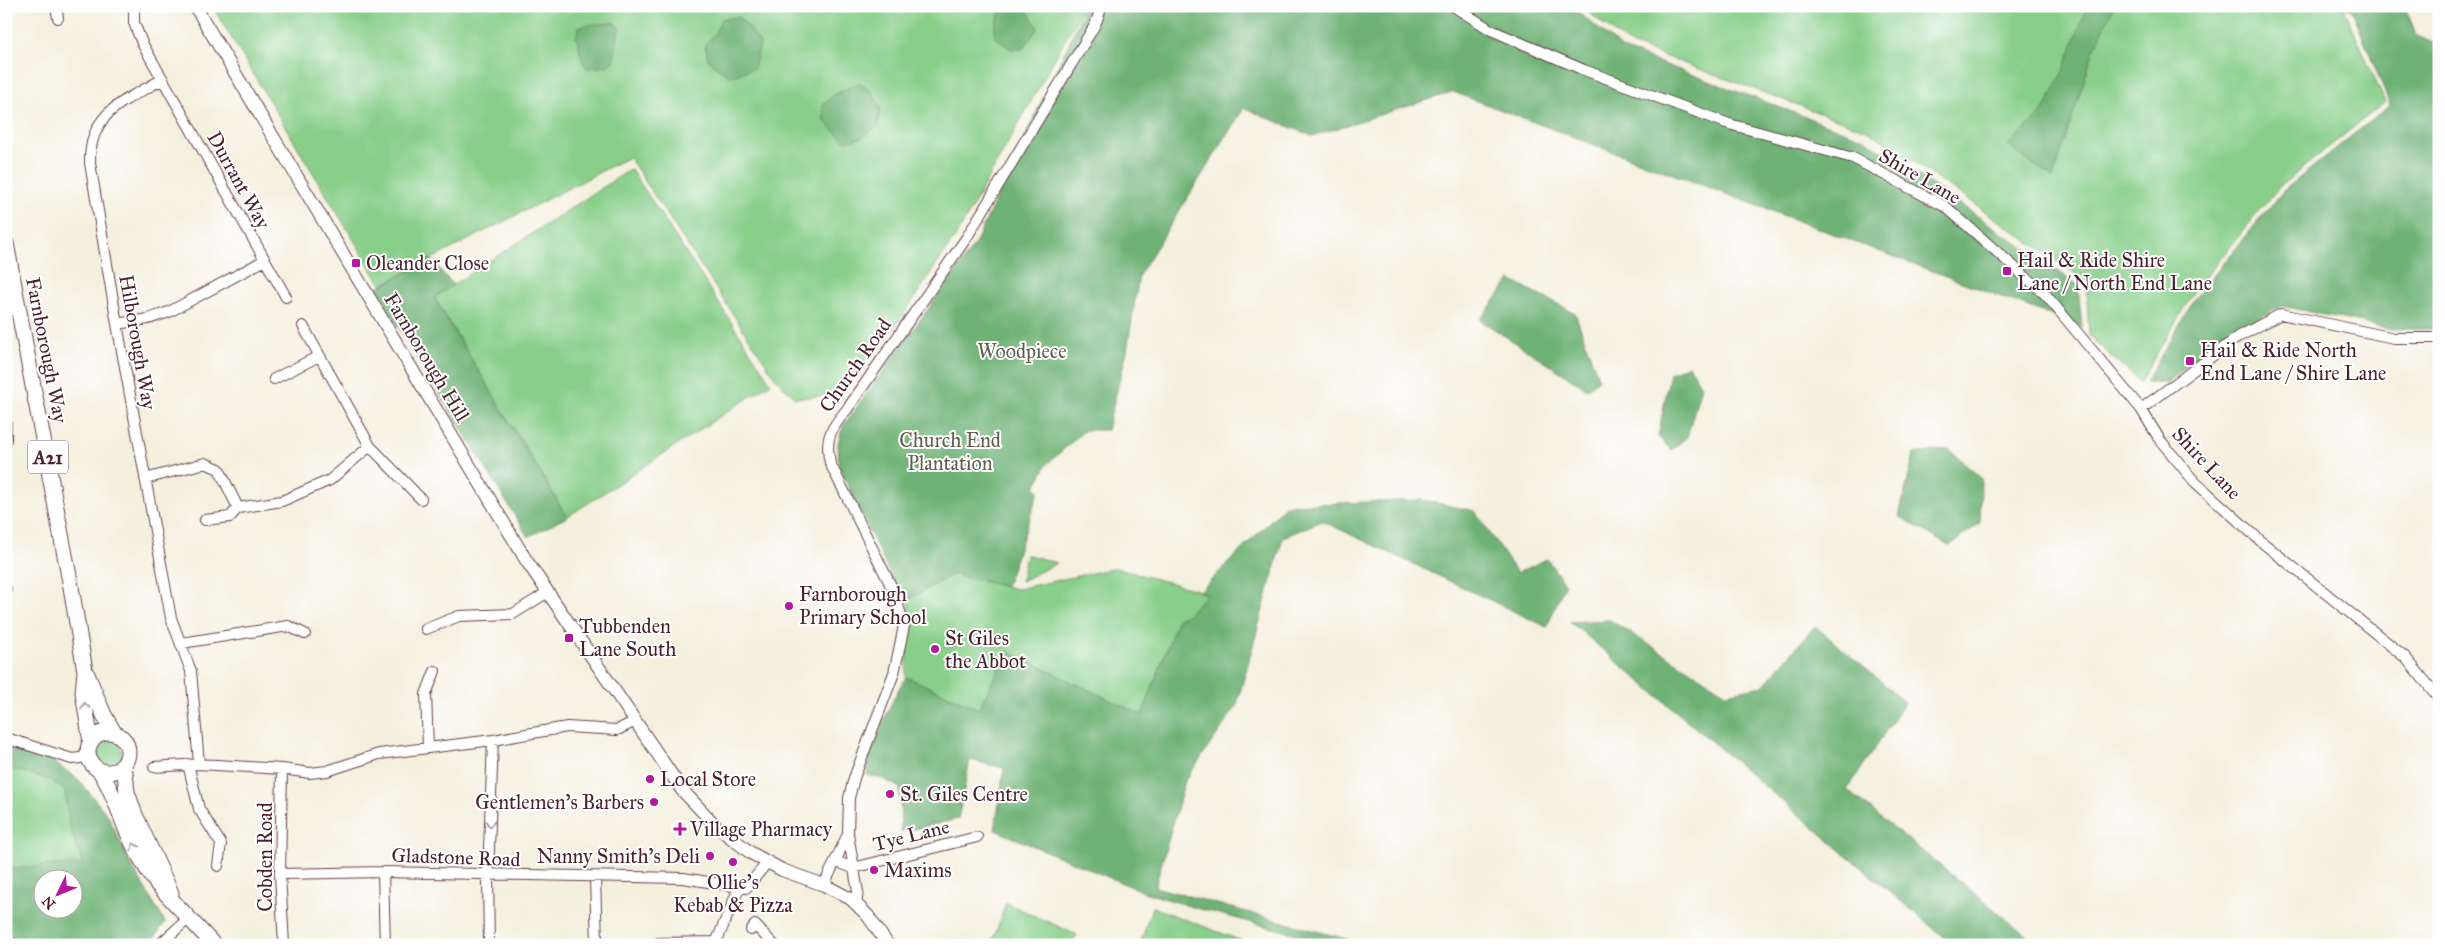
<svg xmlns="http://www.w3.org/2000/svg" width="2445" height="951" viewBox="0 0 2445 951" font-family="'IM FELL Great Primer',serif">
	<style>
		.green { fill: #88cf8a; stroke: #69775a; fill-rule: evenodd }
		.forest { fill: #6eb276; stroke: #5c6850; fill-rule: evenodd }
		.lines { fill: none; stroke-linecap: round; stroke-linejoin: round }
		.minor-casing { stroke: #643e46; stroke-width: 12 }
		.major-casing { stroke: #643e46; stroke-width: 14 }
		.highway-casing { stroke: #643e46; stroke-width: 17 }
		.minor { stroke: #fff; stroke-width: 10 }
		.major { stroke: #fff; stroke-width: 12 }
		.highway { stroke: #fff; stroke-width: 15 }
		.oneway { stroke: #ae9aa0 }
		.poi-dot { fill: #b5179e; stroke: #fff; stroke-width: 2 }
		.labels { text-anchor: middle; dominant-baseline: central; stroke-width: 4; stroke-linejoin: round; paint-order: stroke }
		.shield { fill: #fff; stroke: #80626b; stroke-width: 1 }
		.shield-label { font-size: 19px; font-weight: bold; fill: #4a1f2b }
		.street-label { font-size: 20px; fill: #4a1f2b; stroke: #fff }
		.poi-label { font-size: 20px; fill: #4a1f2b; stroke: #fff; text-anchor: start }
		.park-label { font-size: 20px; fill: #605d4c; stroke: #fff }
	</style>
	<rect width="100%" height="100%" fill="#fff"/>
	<filter id="ink" filterUnits="userSpaceOnUse"><feTurbulence type="fractalNoise" baseFrequency=".02" numOctaves="2"/><feDisplacementMap in="SourceGraphic" scale="10" xChannelSelector="R" yChannelSelector="G"/><feConvolveMatrix kernelMatrix="1 2 1 2 8 2 1 2 1" color-interpolation-filters="sRGB"/></filter>
	<filter id="wash" filterUnits="userSpaceOnUse"><feTurbulence type="fractalNoise" baseFrequency=".0096" numOctaves="4" result="noise"/><feDisplacementMap in="SourceGraphic" scale="20" xChannelSelector="R" yChannelSelector="G"/><feGaussianBlur stdDeviation="1.12" result="paint"/><feColorMatrix in="noise" values="0 0 0 0 0 0 0 0 0 0 0 0 0 0 0 0 0 1.4 0 .05"/><feComposite in="paint" operator="in"/></filter>
	<g filter="url(#wash)">
		<rect width="100%" height="100%" fill="#f4f0de"/>
		<path class="green" d="M 212,6 L 1084,6 L 959,231 L 895,327 L 834,395 L 795,398 L 776,379 L 629,157 L 381,285 Z
			M 1580,6 L 2343,6 L 2385,102 L 2279,187 L 2194,291 L 2140,382 L 2089,336 L 2086,281 L 1869,131 L 1628,43 Z
			M 631,169 L 771,383 L 567,517 L 434,297 Z
			M 1026,555 L 1029,555 L 1057,563 L 1021,581 Z
			M 1115,568 L 1208,593 L 1187,615 L 1178,619 L 1142,716 L 1007,652 L 979,709 L 906,677 L 909,599 L 952,574 L 1017,589 Z
			M94 753a14 14 0 1 1 28 0a14 14 0 1 1-28 0Z
			M 6,747 L 49,759 L 79,780 L 108,816 L 132,867 L 165,922 L 150,945 L 6,945 ZM 42,878 L 72,878 L 72,908 L 42,908 Z
			M 1006,903 L 1077,935 L 1071,945 L 989,945 L 995,935 Z
			M 1152,907 L 1253,945 L 1140,945 Z"/>
		<path class="forest" d="M 1017,6 L 1026,9 L 1038,28 L 1023,49 L 1011,49 L 994,36 L 996,23 L 1002,7 Z
			M 1086,6 L 1571,6 L 1623,49 L 1865,139 L 2078,285 L 2082,327 L 1453,92 L 1312,136 L 1244,108 L 1139,275 L 1127,351 L 1107,430 L 1085,430 L 1047,464 L 1035,487 L 1039,491 L 1006,587 L 953,574 L 909,599 L 910,595 L 896,588 L 839,466 L 838,443 L 843,426 L 975,244 Z
			M 2087,6 L 2114,6 L 2093,52 L 2053,178 L 2008,146 L 2045,109 L 2066,65 Z
			M 2341,6 L 2405,6 L 2416,35 L 2439,44 L 2439,329 L 2391,329 L 2282,306 L 2221,339 L 2166,383 L 2145,383 L 2195,298 L 2283,191 L 2390,105 L 2352,10 Z
			M 738,17 L 749,27 L 760,44 L 754,68 L 730,77 L 708,60 L 705,44 L 715,34 L 721,19 Z
			M 612,22 L 619,27 L 614,61 L 606,66 L 587,68 C 576,54 583,49 576,38 L 579,27 C 590,23 600,25 612,22 Z
			M 858,83 L 871,91 L 881,108 L 878,126 L 861,138 L 845,141 L 824,121 L 823,105 L 834,95 Z
			M 431,259 L 453,285 L 434,298 L 567,517 L 528,537 L 375,289 Z
			M 1510,280 L 1575,313 L 1599,380 L 1587,389 L 1480,320 Z
			M 1689,365 L 1701,386 L 1687,437 L 1671,450 L 1658,437 L 1670,373 Z
			M 1949,449 L 1981,478 L 1980,523 L 1949,546 L 1899,516 L 1914,454 Z
			M 1422,500 L 1475,511 L 1517,573 L 1547,559 L 1565,584 L 1547,627 L 1322,521 L 1283,537 L 1236,707 L 1185,781 L 1155,887 L 1368,945 L 1339,945 L 1192,907 L 1144,892 L 995,830 L 1004,768 L 970,760 L 958,819 L 901,832 L 900,788 L 883,779 L 867,775 C 864,761 895,692 906,677 L 979,709 L 1007,651 L 1142,715 L 1178,619 L 1187,615 L 1207,594 L 1199,592 L 1286,505 Z
			M 1610,620 L 1726,693 L 1763,686 L 1815,626 L 1905,702 L 1847,790 L 2038,945 L 1953,945 L 1570,622 Z
			M 6,747 L 49,759 L 79,780 L 108,816 L 132,867 L 165,922 L 150,945 L 6,945 L 6,870 L 49,865 L 83,864 L 69,826 L 65,791 L 50,780 L 6,767 ZM 42,878 L 72,878 L 72,908 L 42,908 Z"/>
	</g>
	<g filter="url(#ink)">
		<g class="lines">
			<defs>
				<path id="minor" d="M 56,6 L 58,18
					M 134,6 L 134,23 L 142,43 L 286,297
					M 1453,6 L 1491,30 L 1584,70 L 1729,124 L 1853,158 L 1946,207 L 2046,295 L 2141,409 L 2160,440 L 2194,481 L 2263,543 L 2405,657 L 2439,698
					M 163,79 C 125,101 89,112 90,163 L 117,324 L 171,618 L 191,671 L 199,764
					M 117,324 L 148,319 L 169,312 L 265,260
					M 303,326 L 370,446 L 421,499
					M 274,379 L 319,356
					M 2141,409 L 2238,337 L 2281,314 L 2394,338 L 2439,338
					M 6,423 L 6,440
					M 145,479 L 205,463 L 219,469 L 238,508 L 282,501 L 330,480 L 370,446
					M 205,520 L 230,517 L 238,508
					M 6,589 L 6,590
					M 426,629 L 459,616 L 513,614 L 548,592
					M 182,643 L 288,626 L 305,634
					M 6,738 L 72,759 L 88,757
					M 428,747 L 426,694 L 435,671
					M 188,764 L 199,809 L 221,844 L 218,866
					M 154,767 L 199,764 L 282,769 L 310,773 L 327,771 L 379,754 L 493,740 L 567,727 L 617,730 L 634,722
					M 282,769 L 280,874 L 284,945
					M 848,834 L 858,892 L 856,904
					M 835,861 L 853,868 L 977,837
					M 383,872 L 385,945
					M 280,874 L 383,872 L 683,878 L 746,888 L 767,863
					M 595,877 L 597,945
					M 824,885 L 848,834 L 849,798 L 854,778 L 894,673 L 904,626 L 895,594 L 830,463 C 824,437 832,427 848,408 L 967,237 L 1095,25 L 1102,6
					M 751,930 L 755,925 L 774,945
					M 159,945 L 189,918
					M 489,945 L 488,876 L 493,740
					M 658,945 L 659,943 L 717,942
					M 715,945 L 739,888"/>
				<path id="major" d="M 195,6 L 526,560 L 682,790 L 716,826 L 751,853 L 782,870 L 824,885 L 851,899 L 868,916 L 888,945"/>
				<path id="highway" d="M 6,243 L 71,587 L 85,671 L 83,693 L 91,742
					M 86,672 L 104,715 L 114,733
					M88 752a20 20 0 1 1 40 0a20 20 0 1 1-40 0Z
					M 124,764 L 127,792 L 135,815 L 171,893
					M 100,771 C 112,789 118,809 126,829 C 134,848 145,867 157,884 L 214,945"/>
			</defs>
			<use href="#minor" class="minor-casing"/>
			<use href="#major" class="major-casing"/>
			<use href="#highway" class="highway-casing"/>
			<use href="#minor" class="minor"/>
			<use href="#major" class="major"/>
			<use href="#highway" class="highway"/>
		</g>
		<defs><path id="oneway-chevron" d="M-2-3.5L2.5 0L-2 3.5" fill="none" stroke-width="1.6" stroke-linecap="round" stroke-linejoin="round" transform="scale(1.25)"/></defs>
		<g class="oneway">
			<use href="#oneway-chevron" transform="translate(85 706) rotate(-99)"/>
			<use href="#oneway-chevron" transform="translate(490 824) rotate(92)"/>
			<use href="#oneway-chevron" transform="translate(134 846) rotate(-117)"/>
		</g>
	</g>
	<g class="poi-dot">
		<rect x="351" y="258" width="10" height="10" rx="2.5"/>
		<rect x="2002" y="266" width="10" height="10" rx="2.5"/>
		<rect x="2185" y="356" width="10" height="10" rx="2.5"/>
		<circle cx="789" cy="606" r="5"/>
		<rect x="564" y="633" width="10" height="10" rx="2.5"/>
		<circle cx="935" cy="649" r="5"/>
		<circle cx="650" cy="779" r="5"/>
		<circle cx="890" cy="794" r="5"/>
		<circle cx="654" cy="802" r="5"/>
		<path d="M677.5 821.5h5v5h5v5h-5v5h-5v-5h-5v-5h5z"/>
		<circle cx="710" cy="856" r="5"/>
		<circle cx="733" cy="862" r="5"/>
		<circle cx="874" cy="870" r="5"/>
	</g>
	<g class="labels">
		<rect class="shield" x="28" y="440.5" width="40" height="33" rx="4"/>
		<g class="shield-label">
			<text x="48" y="457">A21</text>
		</g>
		<g class="street-label">
			<text transform="translate(1920 176) rotate(30)">Shire Lane</text>
			<text transform="translate(239 180) rotate(61)">Durrant Way</text>
			<text transform="translate(138 342) rotate(80)">Hilborough Way</text>
			<text transform="translate(47 350) rotate(79)">Farnborough Way</text>
			<text transform="translate(427 357) rotate(59)">Farnborough Hill</text>
			<text transform="translate(855 365) rotate(-55)">Church Road</text>
			<text transform="translate(2207 463) rotate(47)">Shire Lane</text>
			<text transform="translate(911 835) rotate(-14)">Tye Lane</text>
			<text transform="translate(265 857) rotate(-90)">Cobden Road</text>
			<text transform="translate(456 857) rotate(2)">Gladstone Road</text>
		</g>
		<g class="poi-label">
			<text x="2017" y="260">Hail &amp; Ride Shire<tspan x="2017" dy="23">Lane / North End Lane</tspan></text>
			<text x="366" y="263">Oleander Close</text>
			<text x="2200" y="350">Hail &amp; Ride North<tspan x="2200" dy="23">End Lane / Shire Lane</tspan></text>
			<text x="799" y="594">Farnborough<tspan x="799" dy="23">Primary School</tspan></text>
			<text x="579" y="626">Tubbenden<tspan x="579" dy="23">Lane South</tspan></text>
			<text x="945" y="638">St Giles<tspan x="945" dy="23">the Abbot</tspan></text>
			<text x="660" y="779">Local Store</text>
			<text x="900" y="794">St. Giles Centre</text>
			<text x="644" y="802" text-anchor="end">Gentlemen’s Barbers</text>
			<text x="690" y="829">Village Pharmacy</text>
			<text x="700" y="856" text-anchor="end">Nanny Smith's Deli</text>
			<text x="884" y="870">Maxims</text>
			<text x="733" y="882" text-anchor="middle">Ollie's<tspan x="733" dy="23">Kebab &amp; Pizza</tspan></text>
		</g>
		<g class="park-label">
			<text x="1022" y="351">Woodpiece</text>
			<text x="950" y="440">Church End<tspan x="950" dy="23">Plantation</tspan></text>
		</g>
	</g>
	<rect width="2445" height="951" fill="none" stroke="#fff" stroke-width="25"/>
	<g transform="translate(58 894) rotate(227)"><circle r="24" fill="#ffffff" stroke="#b7a5aa"/>
	<path d="M0-4L9 19L0 12L-9 19Z" fill="#b5179e"/>
	<text y="-8" font-size="14" font-weight="bold" text-anchor="middle" fill="#4a1f2b">N</text>
	</g>
</svg>
